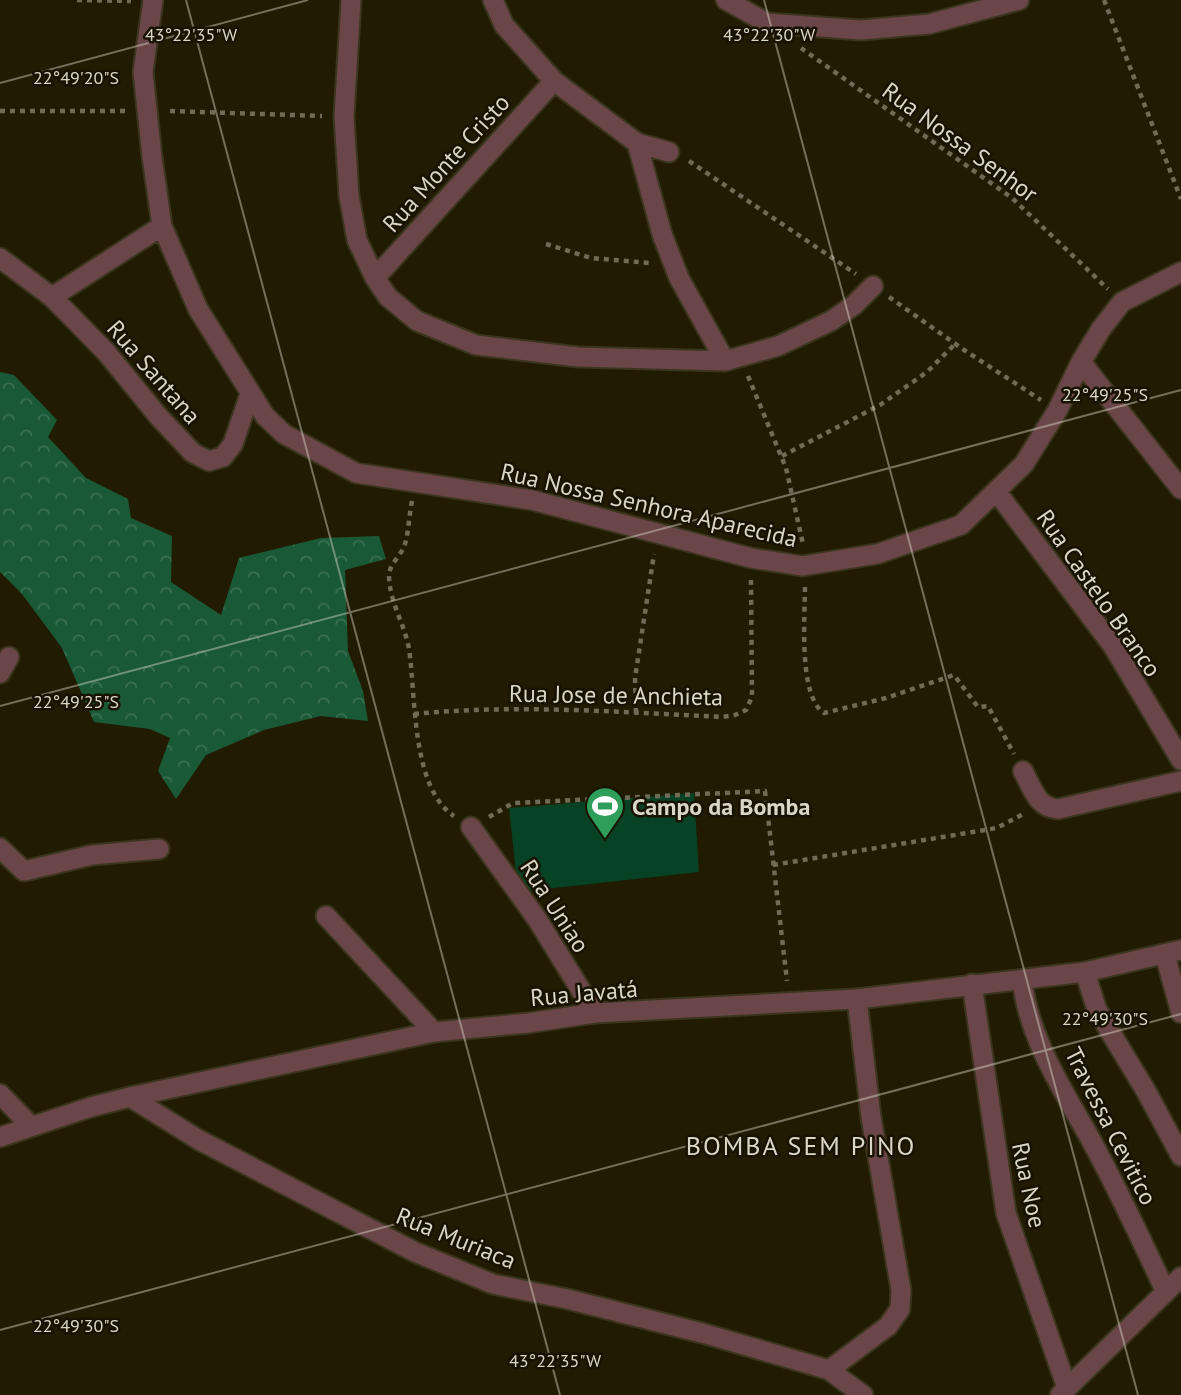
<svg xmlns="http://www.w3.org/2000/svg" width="1181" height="1395" viewBox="0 0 1181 1395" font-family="'PT Sans',sans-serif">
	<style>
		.forest { fill: url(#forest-crowns) }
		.pitch { fill: #084225 }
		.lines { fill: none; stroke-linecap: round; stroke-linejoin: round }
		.minor-casing { stroke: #3b351e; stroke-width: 23 }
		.tertiary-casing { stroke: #3b351e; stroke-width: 23 }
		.path { stroke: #706b56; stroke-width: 4.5; stroke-dasharray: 5 5; stroke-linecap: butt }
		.minor { stroke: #6a4648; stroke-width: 19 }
		.tertiary { stroke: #6a4648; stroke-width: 19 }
		.ticks { fill: none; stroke: #dad6c7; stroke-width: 2; stroke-opacity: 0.45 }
		.labels { text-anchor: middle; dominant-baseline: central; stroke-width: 5; stroke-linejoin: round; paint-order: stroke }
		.street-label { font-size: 24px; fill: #dad6c7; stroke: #181200 }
		.poi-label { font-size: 24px; font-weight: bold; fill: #dad6c7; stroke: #181200; text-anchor: start }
		.neighbourhood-label { font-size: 26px; letter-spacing: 2px; fill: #dad6c7; stroke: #181200 }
		.ticks-label { font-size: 18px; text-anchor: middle; fill: #dad6c7; stroke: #181200; stroke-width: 5; stroke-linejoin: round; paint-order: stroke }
	</style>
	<defs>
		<pattern id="forest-crowns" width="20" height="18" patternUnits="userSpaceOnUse" patternTransform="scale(1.75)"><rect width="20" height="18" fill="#195936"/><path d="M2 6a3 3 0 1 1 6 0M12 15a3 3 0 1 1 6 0" fill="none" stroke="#3a7052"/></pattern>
	</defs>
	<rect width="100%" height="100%" fill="#211b02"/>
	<path class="forest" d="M 0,372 L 14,375 L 57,420 L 48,437 L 86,478 L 128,499 L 131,518 L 172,536 L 171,582 L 221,615 L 239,558 L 321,538 L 379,536 L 386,559 L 345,570 L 348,651 L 363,691 L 368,721 L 321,716 L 264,730 L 206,755 L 176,799 L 158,771 L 170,738 L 150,729 L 94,722 L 62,648 L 22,594 L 0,572 Z"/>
	<path class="pitch" d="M 694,793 L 699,872 L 518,892 L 509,808 Z"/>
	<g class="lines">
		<defs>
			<path id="minor" d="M 153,0 L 143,72 L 152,157 L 162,226 L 198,309 L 265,416 L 284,434 L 356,473 L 532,500 L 751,558 L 802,566 L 877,554 L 961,525 L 1024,464 L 1057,411 L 1081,362 L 1101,329 L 1122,302 L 1181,272
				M 351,0 L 344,117 L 349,196 L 357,240 L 375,278 L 388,297 L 417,321 L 476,345 L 578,357 L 725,361 L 778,346 L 831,321 L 854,305 L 873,286
				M 493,0 L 504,25 L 554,81 L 637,143 L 669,152
				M 726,0 L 767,23 L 861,30 L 929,24 L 1019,0
				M 637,143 L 662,234 L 679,278 L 725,361
				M 0,258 L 52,297 L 106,352 L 159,417 L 193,453 L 209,461 L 223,457 L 233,444 L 250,394
				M 375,278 L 554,81
				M 52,297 L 162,226
				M 1081,362 L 1181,489
				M 996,491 L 1113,646 L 1181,760
				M 0,673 L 9,657
				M 1023,771 C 1032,787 1037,808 1058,809 L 1181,781
				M 471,827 L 537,919 L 595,1013
				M 0,848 L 24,871 L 92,855 L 159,849
				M 326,916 L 434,1032
				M 1165,955 L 1181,1013
				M 1085,972 L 1097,1010 L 1146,1091 L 1181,1156
				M 1022,980 C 1029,1040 1064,1091 1092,1142 C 1119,1191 1142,1242 1166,1292
				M 972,984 L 1006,1213 L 1067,1388
				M 0,1094 L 31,1126
				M 130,1097 L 199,1140 L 415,1252 L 493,1284 L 567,1299 L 702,1333 L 809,1364 L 829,1370 L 863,1395
				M 829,1370 L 888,1326 L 900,1309 L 901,1290 L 871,1117 L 857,999
				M 1060,1395 L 1181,1277"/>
			<path id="tertiary" d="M 0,1137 L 91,1107 L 130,1097 L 434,1032 L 528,1023 L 595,1013 L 857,999 L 1085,972 L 1181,950"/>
		</defs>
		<use href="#minor" class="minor-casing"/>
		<use href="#tertiary" class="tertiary-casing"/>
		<path class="path" d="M 77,0 L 131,1
			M 1104,0 L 1181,199
			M 801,48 L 1012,198 L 1108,289
			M 0,111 L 126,111
			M 170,111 L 322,116
			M 689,161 L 856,274
			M 546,244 L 591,258 L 650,263
			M 889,297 L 964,350 L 1041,400
			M 748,376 L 786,468 L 803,544
			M 782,456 L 880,405 L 927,372 L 955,344
			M 412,501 C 409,515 409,530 405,544 C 402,555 388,565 389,577 C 390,603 405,625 409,649 C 416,695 411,788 454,816
			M 805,587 C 805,616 798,696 824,713 L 886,698 L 954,675 L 978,707 L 988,706 L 1014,754
			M 636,713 L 635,678 L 654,554
			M 414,714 C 515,704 621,712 722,717 L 735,715 L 746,710 L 752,697 L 751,580
			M 489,817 L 513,803 L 765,791 L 787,981
			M 773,865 L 997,828 L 1025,813"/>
		<use href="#minor" class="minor"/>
		<use href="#tertiary" class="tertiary"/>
	</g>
	<path class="ticks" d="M 186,0 L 560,1395M 764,0 L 1138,1395M 0,83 L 308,0M 0,706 L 1181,390M 0,1330 L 1181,1014"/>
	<defs>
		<symbol id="stadium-pin" viewBox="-11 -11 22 30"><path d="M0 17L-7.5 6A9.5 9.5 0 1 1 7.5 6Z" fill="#2e9e5b" stroke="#181200"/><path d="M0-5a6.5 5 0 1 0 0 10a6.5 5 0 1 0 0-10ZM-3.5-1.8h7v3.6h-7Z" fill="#fff"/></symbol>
	</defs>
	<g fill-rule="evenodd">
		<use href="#stadium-pin" x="583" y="784" width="44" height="60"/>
	</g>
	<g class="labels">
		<g class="street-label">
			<text transform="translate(960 142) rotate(36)">Rua Nossa Senhor</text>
			<text transform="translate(446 163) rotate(-48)">Rua Monte Cristo</text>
			<text transform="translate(154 372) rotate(49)">Rua Santana</text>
			<text transform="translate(649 505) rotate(13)">Rua Nossa Senhora Aparecida</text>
			<text transform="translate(1099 593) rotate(55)">Rua Castelo Branco</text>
			<text transform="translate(616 695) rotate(1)">Rua Jose de Anchieta</text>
			<text transform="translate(555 906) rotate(57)">Rua Uniao</text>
			<text transform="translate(584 993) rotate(-5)">Rua Javatá</text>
			<text transform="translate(1111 1126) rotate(63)">Travessa Cevitico</text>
			<text transform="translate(1029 1185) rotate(78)">Rua Noe</text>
			<text transform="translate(456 1238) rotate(22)">Rua Muriaca</text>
		</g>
		<g class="poi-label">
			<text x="632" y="806">Campo da Bomba</text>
		</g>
		<g class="neighbourhood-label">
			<text x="801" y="1145">BOMBA SEM PINO</text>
		</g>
	</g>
	<g class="ticks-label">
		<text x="191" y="41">43°22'35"W</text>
		<text x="769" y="41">43°22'30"W</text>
		<text x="76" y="84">22°49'20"S</text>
		<text x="1105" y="401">22°49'25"S</text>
		<text x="76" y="708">22°49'25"S</text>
		<text x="1105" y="1025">22°49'30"S</text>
		<text x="76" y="1332">22°49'30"S</text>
		<text x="555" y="1367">43°22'35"W</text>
	</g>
</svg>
